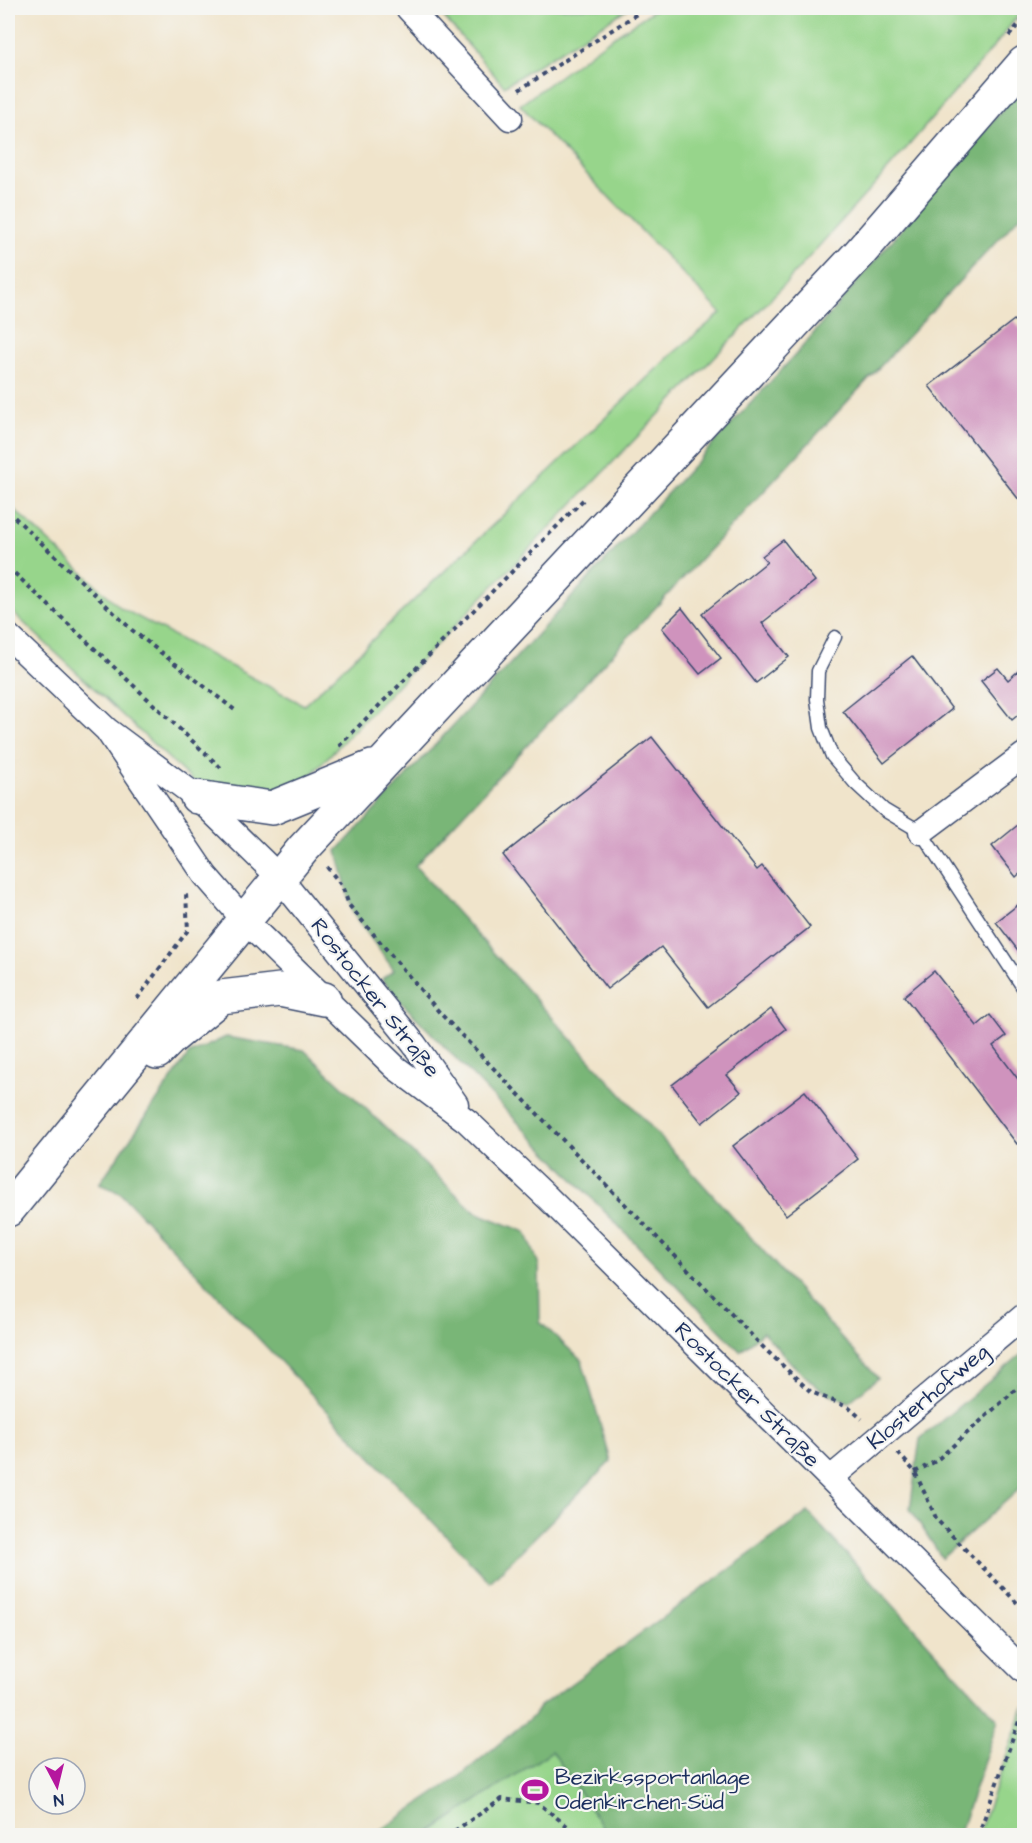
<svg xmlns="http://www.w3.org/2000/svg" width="1032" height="1843" viewBox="0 0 1032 1843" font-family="'Architects Daughter',sans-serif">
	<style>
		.green { fill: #97d58b; stroke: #598274; stroke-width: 1.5 }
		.forest { fill: #79b677; stroke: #4a726a; stroke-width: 1.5 }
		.building { fill: #cf93bd }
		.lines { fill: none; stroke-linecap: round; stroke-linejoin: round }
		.service-casing { stroke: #3b4a6e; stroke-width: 15 }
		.minor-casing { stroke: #3b4a6e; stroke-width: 27 }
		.secondary-casing { stroke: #3b4a6e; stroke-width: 36 }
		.path { stroke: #3b4a6e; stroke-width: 4; stroke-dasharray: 4.5 4.5; stroke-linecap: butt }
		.service { stroke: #fff; stroke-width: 12 }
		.minor { stroke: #fff; stroke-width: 24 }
		.secondary { stroke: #fff; stroke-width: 33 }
		.labels { text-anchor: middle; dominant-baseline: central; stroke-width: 4.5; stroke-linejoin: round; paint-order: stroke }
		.street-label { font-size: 22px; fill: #1b2f5e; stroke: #f6f6f2 }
		.poi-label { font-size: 22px; fill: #1b2f5e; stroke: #f6f6f2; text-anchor: start }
	</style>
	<rect width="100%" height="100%" fill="#f6f6f2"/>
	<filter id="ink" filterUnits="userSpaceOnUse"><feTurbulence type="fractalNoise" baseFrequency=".0167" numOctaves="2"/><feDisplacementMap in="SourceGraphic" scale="12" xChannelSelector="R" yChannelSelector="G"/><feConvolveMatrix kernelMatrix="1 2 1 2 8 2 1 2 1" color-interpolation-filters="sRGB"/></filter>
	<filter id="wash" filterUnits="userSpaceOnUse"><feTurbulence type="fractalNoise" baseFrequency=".008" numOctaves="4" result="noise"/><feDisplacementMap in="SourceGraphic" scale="24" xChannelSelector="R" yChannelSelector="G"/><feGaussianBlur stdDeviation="1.35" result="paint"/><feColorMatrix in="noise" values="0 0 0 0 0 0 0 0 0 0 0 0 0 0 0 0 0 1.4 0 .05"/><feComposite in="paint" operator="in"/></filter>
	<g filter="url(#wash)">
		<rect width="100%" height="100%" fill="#f0e4cb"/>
		<path class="green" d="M 436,8 L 629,8 L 504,86 Z
			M 657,8 L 1024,8 L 996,44 L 892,165 L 783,286 L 301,785 L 254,796 L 197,785 L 8,608 L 8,504 L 121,608 L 304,705 L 670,356 L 721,313 L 520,105 L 607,41 Z
			M 1024,1707 L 1024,1835 L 978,1835 Z
			M 552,1750 L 608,1835 L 425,1836 Z"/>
		<path class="forest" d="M 1024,84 L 1024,212 L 415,866 L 878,1378 L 849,1402 L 821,1390 L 793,1365 L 763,1332 L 740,1351 L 401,1002 L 382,979 L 394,970 L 353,914 L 337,851 L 797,353 Z
			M 226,1037 L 304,1050 L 475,1212 L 526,1232 L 539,1265 L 540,1322 L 582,1361 L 611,1461 L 490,1582 L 120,1193 L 99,1184 L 189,1054 Z
			M 1024,1352 L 1024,1485 L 942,1558 L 910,1509 L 920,1439 Z
			M 808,1512 L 998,1720 L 959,1835 L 608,1835 L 552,1751 L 425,1835 L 374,1835 L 460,1776 L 534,1715 L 539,1707 Z"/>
		<g id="blocks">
			<path class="building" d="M 1014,320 L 1024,333 L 1024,506 L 929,386 Z
				M 783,540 L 815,581 L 762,623 L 789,657 L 756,683 L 702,614 L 767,562 L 762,556 Z
				M 682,608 L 721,658 L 700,674 L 662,628 Z
				M 912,656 L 952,709 L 884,763 L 843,711 Z
				M 1024,666 L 1024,710 L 1012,720 L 981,681 L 998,668 L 1008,680 Z
				M 652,737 L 757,870 L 762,866 L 810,927 L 708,1007 L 661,947 L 607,989 L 503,855 Z
				M 1024,820 L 1024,870 L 1016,877 L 992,846 Z
				M 1024,900 L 1024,958 L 996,922 Z
				M 934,971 L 977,1026 L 990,1015 L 1006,1036 L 993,1046 L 1024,1087 L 1024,1141 L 1017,1144 L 904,996 Z
				M 771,1009 L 786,1029 L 727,1075 L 741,1092 L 702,1123 L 672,1085 Z
				M 805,1091 L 858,1159 L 786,1215 L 733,1146 Z"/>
		</g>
	</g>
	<g filter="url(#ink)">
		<use href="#blocks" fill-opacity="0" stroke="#3b4a6e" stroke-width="1.5"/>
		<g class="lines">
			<defs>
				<path id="service" d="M 835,637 L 818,671 L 817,699 L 821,728 L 832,756 L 855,783 L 884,810 L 921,832 L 1024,989"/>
				<path id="minor" d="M 408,8 L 510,118
					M 8,636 L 107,730 L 197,797 L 279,877 L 414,1044 L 456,1104
					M 107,730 L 205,875 L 244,920 L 396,1068 L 467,1121 L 548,1198 L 1024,1671
					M 921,832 L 1024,755
					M 831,1478 L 1024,1316"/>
				<path id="secondary" d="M 197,797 L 272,808 L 372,767
					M 157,1052 L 171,1038 L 221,997 L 280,990 L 324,999
					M 8,1210 L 303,849 L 858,255 L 1024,63"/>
			</defs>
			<use href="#service" class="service-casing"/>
			<use href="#minor" class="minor-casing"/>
			<use href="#secondary" class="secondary-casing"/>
			<path class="path" d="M 1009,36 L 1024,18
				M 519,90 L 646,8
				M 8,511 L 132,630 L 236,711
				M 8,567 L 221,768
				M 339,746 L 583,500
				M 327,867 L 342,886 L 349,905 L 440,1013 L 766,1350 L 811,1392 L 848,1407 L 862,1419
				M 137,999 L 188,930 L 186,894
				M 898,1453 L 915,1472 L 937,1520 L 1024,1610
				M 915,1472 L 936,1461 L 1024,1382
				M 447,1836 L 502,1799 L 538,1803 L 580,1836
				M 978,1836 L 1024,1707"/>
			<use href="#service" class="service"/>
			<use href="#minor" class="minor"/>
			<use href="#secondary" class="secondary"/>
		</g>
	</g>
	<defs>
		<symbol id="stadium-bare" viewBox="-9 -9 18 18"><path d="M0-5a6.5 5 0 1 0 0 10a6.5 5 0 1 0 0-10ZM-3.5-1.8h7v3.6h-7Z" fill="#b5179e" stroke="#f6f6f2" stroke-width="2.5" paint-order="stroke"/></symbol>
	</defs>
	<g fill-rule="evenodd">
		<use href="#stadium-bare" x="516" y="1771" width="38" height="38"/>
	</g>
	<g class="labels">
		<g class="street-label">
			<text transform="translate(375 998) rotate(52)">Rostocker Straße</text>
			<text transform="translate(747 1395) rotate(45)">Rostocker Straße</text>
			<text transform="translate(928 1397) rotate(-40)">Klosterhofweg</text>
		</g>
		<g class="poi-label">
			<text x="555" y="1777">Bezirkssportanlage<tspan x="555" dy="25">Odenkirchen-Süd</tspan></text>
		</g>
	</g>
	<rect width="1032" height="1843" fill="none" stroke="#f6f6f2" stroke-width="30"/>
	<g transform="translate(57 1786) rotate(173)"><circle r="28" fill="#f6f6f2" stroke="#9ea6b7" stroke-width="1.5"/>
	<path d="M0-4.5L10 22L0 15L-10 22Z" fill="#b5179e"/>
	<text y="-9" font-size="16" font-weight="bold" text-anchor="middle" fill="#1b2f5e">N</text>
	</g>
</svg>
